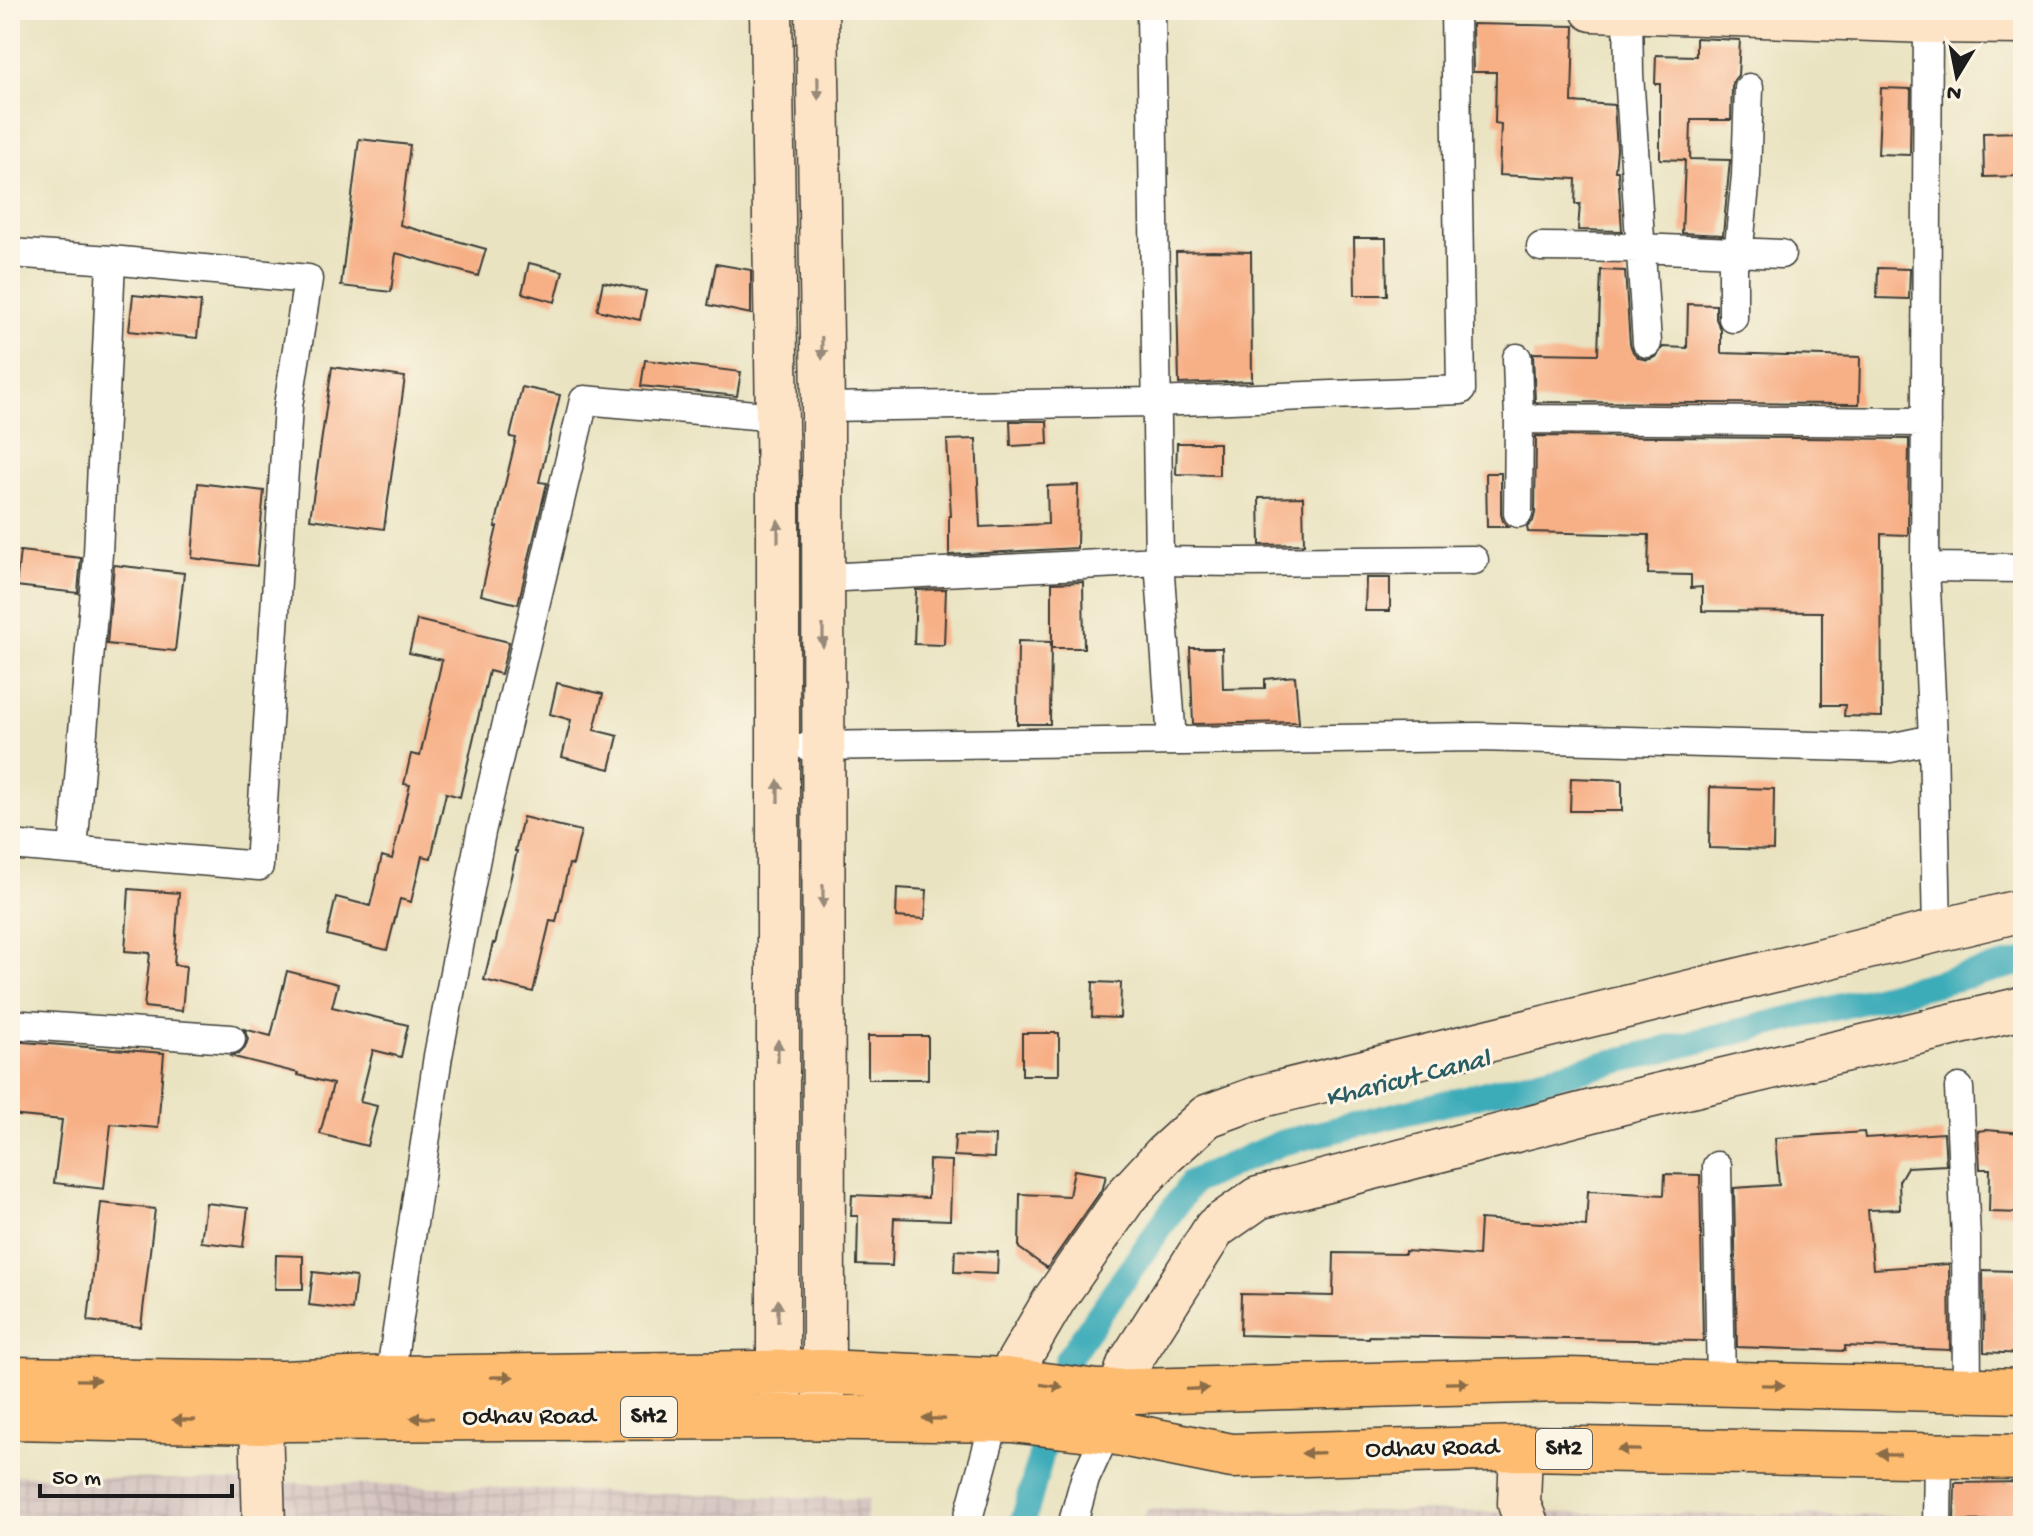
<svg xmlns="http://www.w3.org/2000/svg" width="2033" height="1536" viewBox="0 0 2033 1536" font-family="'Gochi Hand',sans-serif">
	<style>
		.industrial { fill: url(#industrial-grid) }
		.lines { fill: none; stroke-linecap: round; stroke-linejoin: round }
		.canal { stroke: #3cacb9; stroke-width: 26 }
		.building { fill: #f7af85 }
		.street-casing { stroke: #3b3a35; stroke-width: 31 }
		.secondary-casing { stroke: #3b3a35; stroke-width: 45 }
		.primary-casing { stroke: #3b3a35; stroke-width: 47 }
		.street { stroke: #fff; stroke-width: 28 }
		.secondary { stroke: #fee4c6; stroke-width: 42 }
		.primary { stroke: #fdbc70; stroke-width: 44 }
		.oneway { fill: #988a7a }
		.oneway2 { fill: #8c6c46 }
		.labels { text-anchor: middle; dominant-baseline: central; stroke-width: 6; stroke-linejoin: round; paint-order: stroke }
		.shield { fill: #fcf5e5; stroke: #5f5d58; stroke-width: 2 }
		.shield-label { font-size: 24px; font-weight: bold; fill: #1c1c1c }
		.street-label { font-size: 26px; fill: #1c1c1c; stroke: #fcf5e5 }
		.water-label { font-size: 28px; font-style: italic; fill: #2a5d63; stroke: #fcf5e5 }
	</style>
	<defs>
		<pattern id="industrial-grid" width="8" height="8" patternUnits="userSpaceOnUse" patternTransform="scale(2)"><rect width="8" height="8" fill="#d1bfbd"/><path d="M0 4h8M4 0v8" fill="none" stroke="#b3a4a2"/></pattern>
	</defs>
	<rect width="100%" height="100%" fill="#fcf5e5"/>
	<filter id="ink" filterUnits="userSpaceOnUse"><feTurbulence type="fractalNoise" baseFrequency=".0125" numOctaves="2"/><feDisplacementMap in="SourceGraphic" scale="16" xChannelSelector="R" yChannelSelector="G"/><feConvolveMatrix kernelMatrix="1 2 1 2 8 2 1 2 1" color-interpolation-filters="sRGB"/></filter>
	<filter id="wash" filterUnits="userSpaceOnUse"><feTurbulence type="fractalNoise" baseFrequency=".006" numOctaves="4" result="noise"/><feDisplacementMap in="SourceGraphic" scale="32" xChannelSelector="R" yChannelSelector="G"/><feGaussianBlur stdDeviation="1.8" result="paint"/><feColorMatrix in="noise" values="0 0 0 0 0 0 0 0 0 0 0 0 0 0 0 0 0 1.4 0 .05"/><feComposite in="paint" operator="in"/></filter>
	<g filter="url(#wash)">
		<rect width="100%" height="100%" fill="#e9e3c1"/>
		<path class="industrial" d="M 10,1475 L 869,1499 L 864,1526 L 10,1526 Z
			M 1147,1509 L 2023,1517 L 2023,1526 L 1141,1526 Z"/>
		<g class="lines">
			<path class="canal" d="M 1022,1526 L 1067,1360 L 1192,1182 L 1281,1143 L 2023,962"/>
		</g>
		<g id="blocks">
			<path class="building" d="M 1472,24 L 1574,26 L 1572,102 L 1614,105 L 1617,149 L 1615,171 L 1618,171 L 1622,231 L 1578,230 L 1580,204 L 1575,204 L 1576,179 L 1499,175 L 1501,124 L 1495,123 L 1496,72 L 1473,72 Z
				M 1696,38 L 1740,40 L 1738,75 L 1734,80 L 1732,87 L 1731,120 L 1691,120 L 1690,159 L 1730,160 L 1723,235 L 1682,233 L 1685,160 L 1660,159 L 1660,84 L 1655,84 L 1656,55 L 1696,56 Z
				M 1881,88 L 1911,89 L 1910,155 L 1878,154 Z
				M 2023,132 L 2023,176 L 1984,177 L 1983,133 Z
				M 359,139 L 410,145 L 400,225 L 486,249 L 478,276 L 396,253 L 391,292 L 341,286 Z
				M 1354,238 L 1386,238 L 1387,295 L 1355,295 Z
				M 1212,251 L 1251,252 L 1252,381 L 1179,384 L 1176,252 Z
				M 529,263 L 563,271 L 555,302 L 522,293 Z
				M 716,264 L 751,270 L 751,314 L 708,305 Z
				M 1878,268 L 1910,269 L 1909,299 L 1877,298 Z
				M 1601,270 L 1625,271 L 1630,344 L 1633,352 L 1639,358 L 1647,360 L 1656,357 L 1663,347 L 1687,348 L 1688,304 L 1716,305 L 1716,319 L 1721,330 L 1721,353 L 1860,357 L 1859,404 L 1535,402 L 1533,353 L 1598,354 Z
				M 603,282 L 646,291 L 640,320 L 597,310 Z
				M 133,295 L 201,302 L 197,338 L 129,331 Z
				M 645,360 L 741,372 L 737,396 L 641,386 Z
				M 332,367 L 405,377 L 384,529 L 310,519 Z
				M 522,387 L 560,395 L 539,482 L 547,483 L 518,604 L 481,595 L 497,527 L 495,527 L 516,438 L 510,437 Z
				M 1010,421 L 1047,421 L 1048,444 L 1011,446 Z
				M 1536,436 L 1909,439 L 1908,535 L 1881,534 L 1882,717 L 1844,716 L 1845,705 L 1822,705 L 1822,612 L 1702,611 L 1702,587 L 1691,588 L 1691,575 L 1648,574 L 1649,535 L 1528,532 L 1527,527 L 1533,521 L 1535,513 Z
				M 976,439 L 980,527 L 1048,524 L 1047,486 L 1078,485 L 1077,548 L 949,555 L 949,516 L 951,516 L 947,440 Z
				M 1177,443 L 1219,443 L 1219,475 L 1176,474 Z
				M 1486,473 L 1501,473 L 1501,514 L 1503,521 L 1508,527 L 1487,527 Z
				M 198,483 L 264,491 L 257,566 L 192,558 Z
				M 1303,497 L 1304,544 L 1260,545 L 1259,498 Z
				M 20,551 L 81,558 L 78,593 L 16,586 Z
				M 114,565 L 184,573 L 175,651 L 107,644 Z
				M 1366,578 L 1390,578 L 1390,611 L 1365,611 Z
				M 1083,582 L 1084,648 L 1052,648 L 1052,583 Z
				M 946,589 L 944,645 L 914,644 L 916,590 Z
				M 417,620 L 509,642 L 501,674 L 489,671 L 460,797 L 446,793 L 431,858 L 422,856 L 411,902 L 400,899 L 387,950 L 327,935 L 336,897 L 370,906 L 382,856 L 392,859 L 410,785 L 404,784 L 411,754 L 420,756 L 442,660 L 409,653 Z
				M 1018,641 L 1051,642 L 1050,724 L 1017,724 Z
				M 1190,648 L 1222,648 L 1223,689 L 1265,688 L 1265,679 L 1295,676 L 1299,722 L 1193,724 Z
				M 557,683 L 603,694 L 594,730 L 618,736 L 610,769 L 562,757 L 571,720 L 550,714 Z
				M 1571,778 L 1622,780 L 1622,811 L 1570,811 Z
				M 1710,787 L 1774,789 L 1773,850 L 1709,848 Z
				M 523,817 L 581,831 L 573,865 L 569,864 L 556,922 L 550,921 L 533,992 L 484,980 L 493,943 L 495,944 L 517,851 L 515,851 Z
				M 897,888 L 927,890 L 925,919 L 896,917 Z
				M 129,889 L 179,893 L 174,965 L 186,966 L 182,1011 L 144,1007 L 150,953 L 125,951 Z
				M 287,971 L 338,984 L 332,1007 L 408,1025 L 401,1057 L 373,1050 L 360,1102 L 377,1106 L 367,1146 L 320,1134 L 333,1084 L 298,1075 L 298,1073 L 230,1056 L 239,1054 L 245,1048 L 248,1039 L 244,1029 L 271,1036 Z
				M 1093,982 L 1121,983 L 1120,1018 L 1092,1017 Z
				M 1022,1033 L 1059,1033 L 1059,1075 L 1022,1075 Z
				M 868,1036 L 928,1036 L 928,1079 L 868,1079 Z
				M 10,1041 L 164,1053 L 158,1128 L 111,1124 L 104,1189 L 54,1183 L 62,1120 L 10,1115 Z
				M 1986,1130 L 2023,1133 L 2023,1213 L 1989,1212 L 1990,1169 L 1980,1169 L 1978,1131 Z
				M 1864,1132 L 1865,1138 L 1944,1133 L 1946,1165 L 1907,1167 L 1899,1181 L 1900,1209 L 1868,1210 L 1873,1269 L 1949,1264 L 1950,1350 L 1845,1346 L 1845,1351 L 1737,1347 L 1734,1188 L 1779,1185 L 1775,1138 Z
				M 955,1135 L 995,1136 L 994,1158 L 954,1156 Z
				M 929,1160 L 952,1161 L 950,1220 L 894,1218 L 892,1266 L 857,1265 L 858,1216 L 851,1216 L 852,1195 L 928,1198 Z
				M 1074,1170 L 1106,1175 L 1103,1188 L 1047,1268 L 1019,1248 L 1020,1194 L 1069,1196 Z
				M 1665,1174 L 1700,1175 L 1703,1341 L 1369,1336 L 1369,1338 L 1240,1335 L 1241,1294 L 1333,1296 L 1334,1253 L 1405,1254 L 1405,1251 L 1478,1256 L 1480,1219 L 1586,1226 L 1588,1191 L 1664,1195 Z
				M 101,1203 L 155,1209 L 141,1327 L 88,1321 Z
				M 206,1203 L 248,1208 L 243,1247 L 201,1242 Z
				M 955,1250 L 998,1252 L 997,1274 L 954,1272 Z
				M 276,1255 L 303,1256 L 303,1289 L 275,1289 Z
				M 1983,1270 L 2014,1271 L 2014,1274 L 2023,1275 L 2023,1354 L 1984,1352 Z
				M 313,1272 L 356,1277 L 352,1310 L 309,1305 Z
				M 2023,1482 L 2023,1520 L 1954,1521 L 1955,1483 Z"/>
		</g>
	</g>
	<g filter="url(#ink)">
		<use href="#blocks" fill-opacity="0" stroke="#3b3a35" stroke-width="2"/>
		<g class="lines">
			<defs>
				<path id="street" d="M 1151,10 L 1159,561 L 1238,562 L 1474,560
					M 1930,10 L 1928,22 L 1925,567 L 1933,739 L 1937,931
					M 1628,11 L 1629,74 L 1647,343
					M 1541,247 L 1640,248 L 1781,254
					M 10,253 L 111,260 L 308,279 L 288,406 L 259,866 L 10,845
					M 1733,318 L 1733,265 L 1739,246 L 1746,176 L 1749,88
					M 1517,358 L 1519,419 L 1926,422
					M 823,407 L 1155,402 L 1461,390 L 1455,10
					M 1518,513 L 1519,419
					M 1925,567 L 2023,568
					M 823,578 L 1159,561 L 1172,741
					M 807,746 L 1478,737 L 1890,748 L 1933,739
					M 73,850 L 98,554 L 111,260
					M 10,1024 L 231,1039
					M 1959,1088 L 1966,1239 L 1967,1390
					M 1717,1166 L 1721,1384
					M 390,1378 L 438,1056 L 481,832 L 584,400 L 777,417
					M 966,1526 L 995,1420
					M 1072,1526 L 1085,1479 L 1107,1431
					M 1937,1526 L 1938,1454"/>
				<path id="secondary" d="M 771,10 L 778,494 L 778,1373 L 782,1407
					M 817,10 L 823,407 L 824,1409
					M 1592,10 L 1928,22 L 2023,23
					M 260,1387 L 264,1526
					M 998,1410 L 1007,1380 L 1054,1300 L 1127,1195 L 1164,1155 L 1207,1116 L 1262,1096 L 2023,910
					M 1110,1423 L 1128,1365 L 1215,1228 L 1258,1198 L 1623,1103 L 2023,1008
					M 1521,1448 L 1519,1504 L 1528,1526"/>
				<path id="primary" d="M 10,1379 L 284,1383 L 390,1378 L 823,1372 L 1007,1380 L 1097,1392 L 1566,1380 L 2023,1391
					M 10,1417 L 262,1422 L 286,1419 L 782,1417 L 1012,1420 L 1107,1431 L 1232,1456 L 1521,1448 L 2023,1457"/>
			</defs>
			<use href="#street" class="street-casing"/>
			<use href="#secondary" class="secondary-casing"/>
			<use href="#primary" class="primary-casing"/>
			<use href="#street" class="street"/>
			<use href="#secondary" class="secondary"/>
			<use href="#primary" class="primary"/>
		</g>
		<defs><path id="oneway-solid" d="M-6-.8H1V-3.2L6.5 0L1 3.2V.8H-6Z" transform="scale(2)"/></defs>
		<g class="oneway">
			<use href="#oneway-solid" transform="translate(818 88) rotate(89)"/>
			<use href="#oneway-solid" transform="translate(822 348) rotate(89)"/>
			<use href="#oneway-solid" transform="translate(778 531) rotate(-90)"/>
			<use href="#oneway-solid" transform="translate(823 636) rotate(90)"/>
			<use href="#oneway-solid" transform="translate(778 791) rotate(-90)"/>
			<use href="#oneway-solid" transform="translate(823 896) rotate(90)"/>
			<use href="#oneway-solid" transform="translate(778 1051) rotate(-90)"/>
			<use href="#oneway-solid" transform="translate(778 1311) rotate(-90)"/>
		</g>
		<g class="oneway2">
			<use href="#oneway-solid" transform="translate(502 1377) rotate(-1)"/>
			<use href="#oneway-solid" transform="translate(88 1380) rotate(1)"/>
			<use href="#oneway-solid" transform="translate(1457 1383) rotate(-1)"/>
			<use href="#oneway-solid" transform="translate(1773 1385) rotate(1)"/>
			<use href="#oneway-solid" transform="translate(1052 1386) rotate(8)"/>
			<use href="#oneway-solid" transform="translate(1197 1389) rotate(-2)"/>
			<use href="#oneway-solid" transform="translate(422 1418) rotate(180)"/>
			<use href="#oneway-solid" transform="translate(934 1419) rotate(-179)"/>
			<use href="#oneway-solid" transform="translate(184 1420) rotate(-179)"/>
			<use href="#oneway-solid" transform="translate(1629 1450) rotate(-179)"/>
			<use href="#oneway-solid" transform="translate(1313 1453) rotate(178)"/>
			<use href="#oneway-solid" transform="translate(1889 1454) rotate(-179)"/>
		</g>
	</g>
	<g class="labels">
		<g class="shield">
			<rect x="621" y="1397" width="56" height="40" rx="6"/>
			<rect x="1536" y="1429" width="56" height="40" rx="6"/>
		</g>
		<g class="shield-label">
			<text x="649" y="1417">SH2</text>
			<text x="1564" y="1449">SH2</text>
		</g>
		<g class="street-label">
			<text x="529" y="1418">Odhav Road</text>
			<text transform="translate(1432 1450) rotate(-1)">Odhav Road</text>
		</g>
		<g class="water-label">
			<text transform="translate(1408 1080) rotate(-14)">Kharicut Canal</text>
		</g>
	</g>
	<rect width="2033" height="1536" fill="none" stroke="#fcf5e5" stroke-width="40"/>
	<g transform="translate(1957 76) rotate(190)" stroke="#fcf5e5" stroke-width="6" paint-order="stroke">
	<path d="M0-6L14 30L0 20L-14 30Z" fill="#1c1c1c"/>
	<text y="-12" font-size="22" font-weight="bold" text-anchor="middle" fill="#1c1c1c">N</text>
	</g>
	<path d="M40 1484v12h192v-12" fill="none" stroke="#1c1c1c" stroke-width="4"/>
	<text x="52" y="1484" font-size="24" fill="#1c1c1c" stroke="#fcf5e5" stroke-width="6" paint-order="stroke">50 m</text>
</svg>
